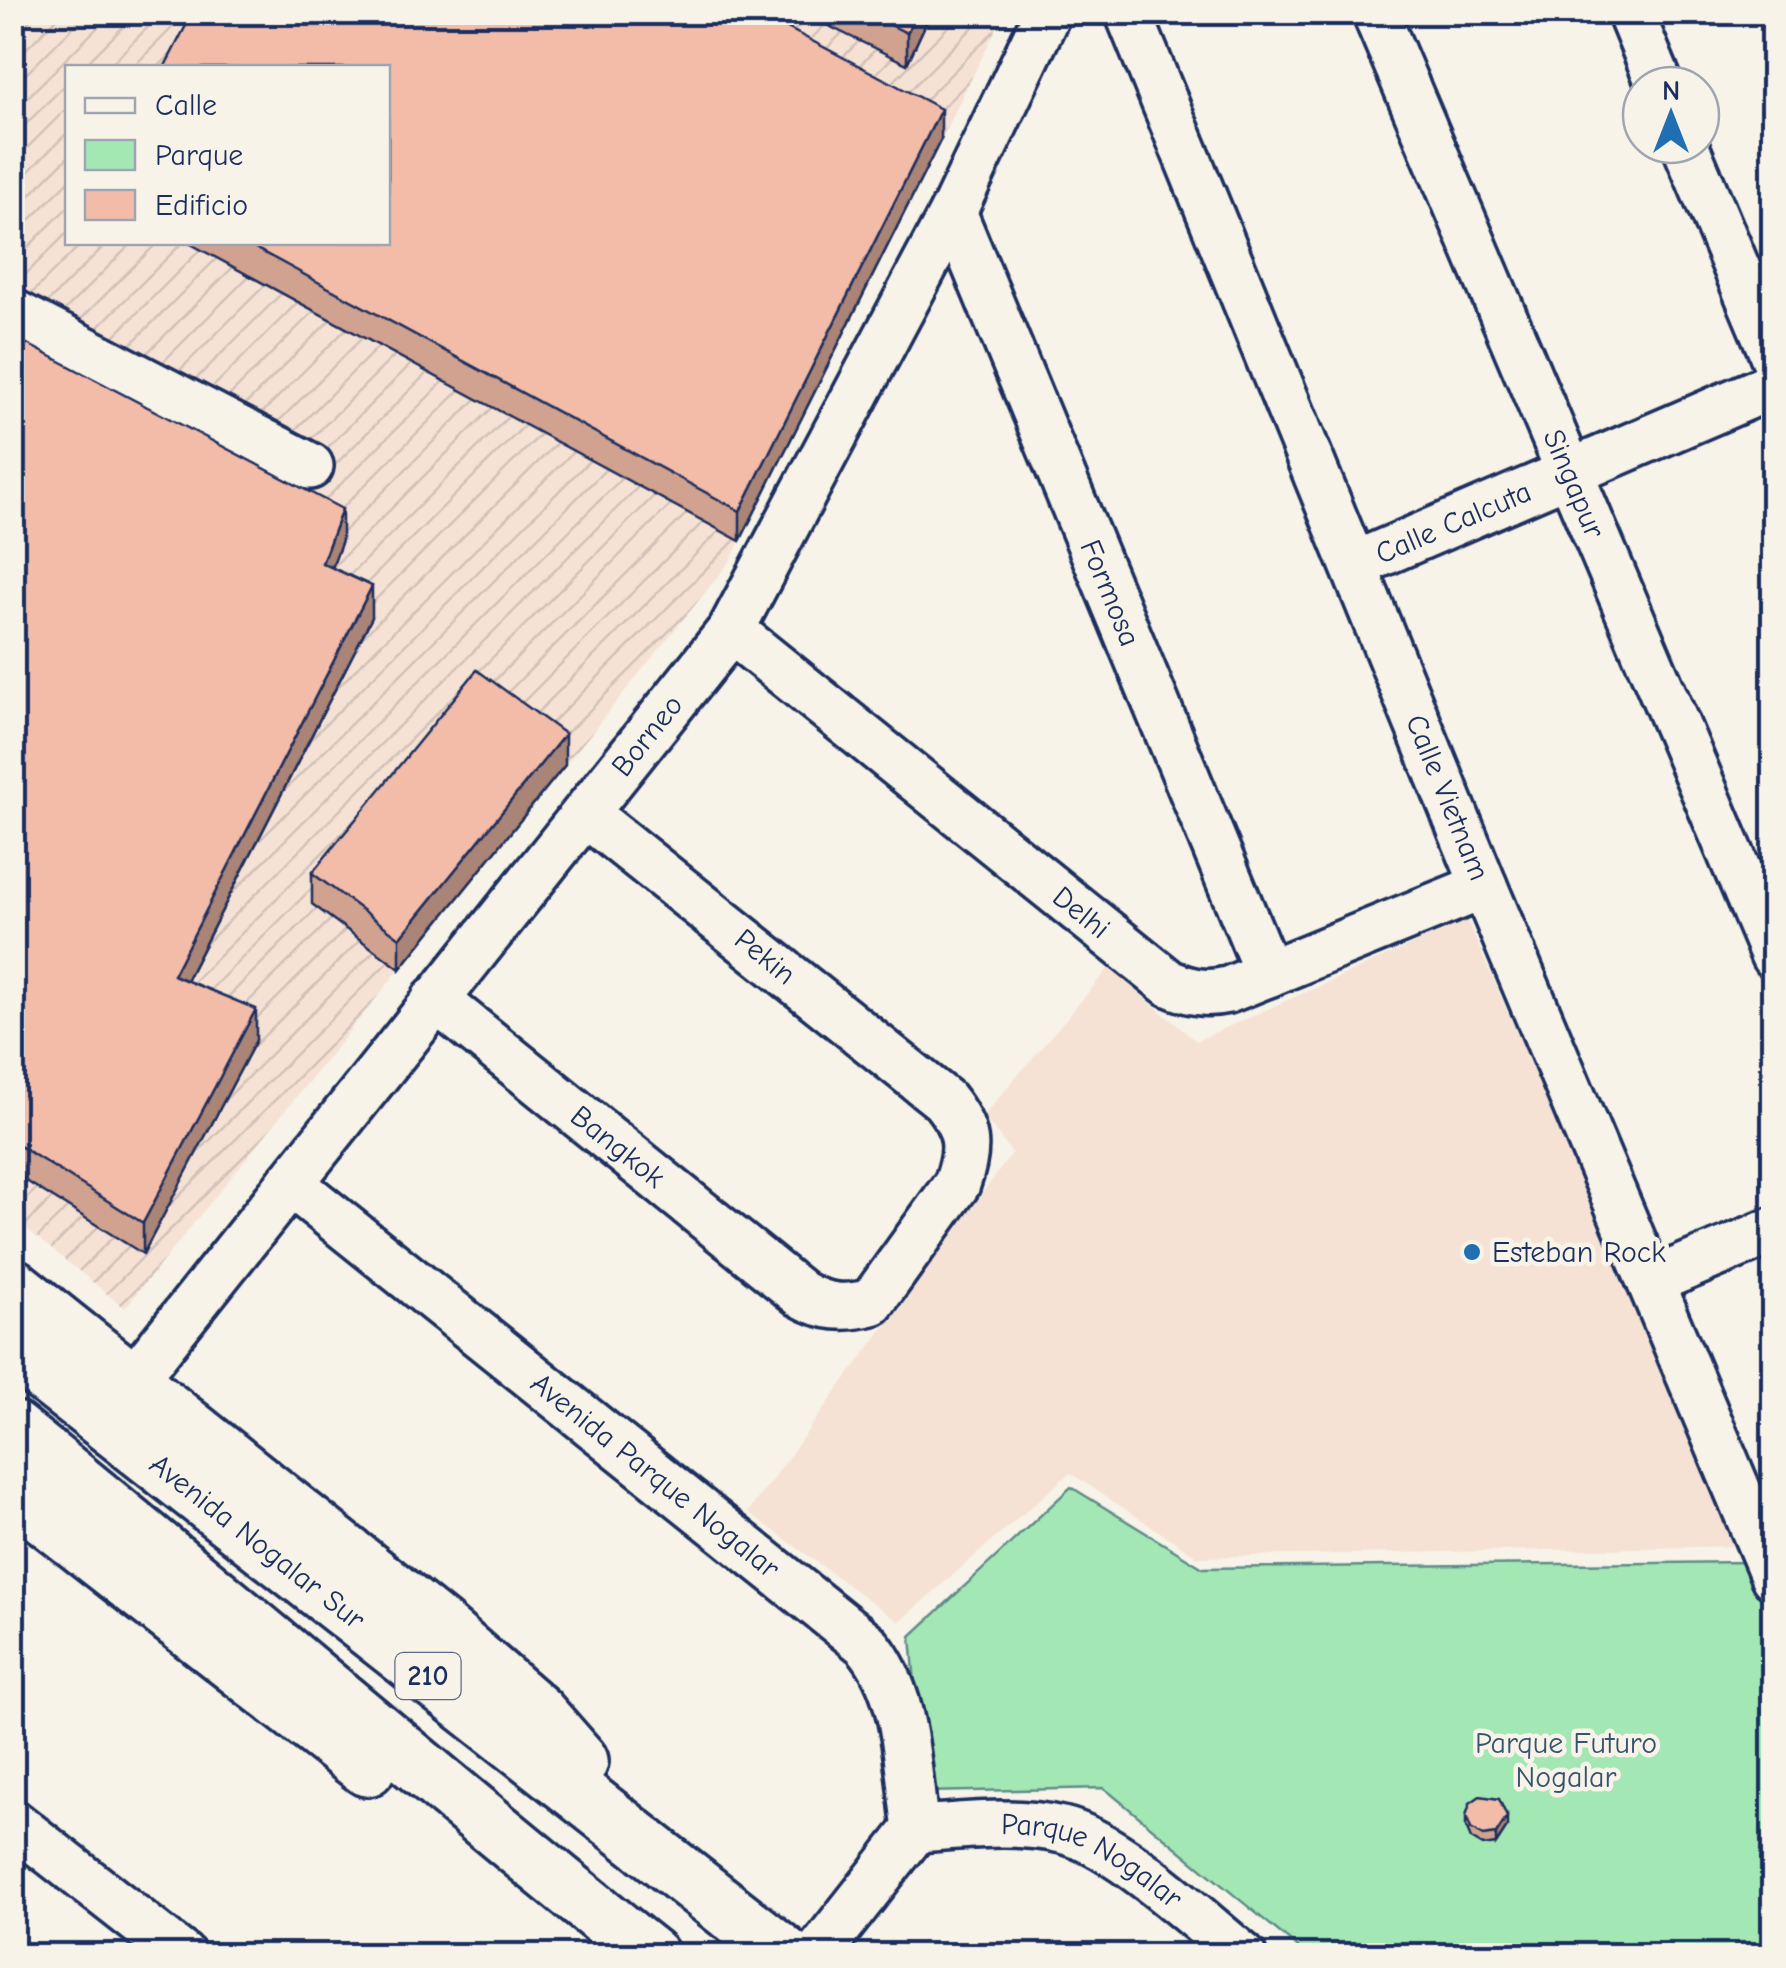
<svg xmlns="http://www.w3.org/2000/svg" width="1786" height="1968" viewBox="0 0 1786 1968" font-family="'Comic Neue',sans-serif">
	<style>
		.built { fill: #f6e2d5 }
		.industrial { fill: url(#industrial-furrows); fill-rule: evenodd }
		.park { fill: #a3e8b4; stroke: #5f8c89; stroke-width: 2.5 }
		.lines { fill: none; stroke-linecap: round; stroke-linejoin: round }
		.minor-casing { stroke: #1b2f5e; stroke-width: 52 }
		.highway-casing { stroke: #1b2f5e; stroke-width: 62 }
		.minor { stroke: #f7f3e8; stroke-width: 45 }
		.highway { stroke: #f7f3e8; stroke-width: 55 }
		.wall { fill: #d1a290; stroke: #1b2f5e; stroke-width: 2.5 }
		.shaded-wall { fill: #aa8476; stroke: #1b2f5e; stroke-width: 2.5 }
		.building { fill: #f3bca8; stroke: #1b2f5e; stroke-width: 2.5 }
		.poi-dot { fill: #1f6fb2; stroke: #f7f3e8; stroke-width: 4 }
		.labels { text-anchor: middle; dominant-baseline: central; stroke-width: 9; stroke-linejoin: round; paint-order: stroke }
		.shield { fill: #f7f3e8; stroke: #5d6a87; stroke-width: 2.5 }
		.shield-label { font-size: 28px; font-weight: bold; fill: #1b2f5e }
		.street-label { font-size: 30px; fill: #1b2f5e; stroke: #f7f3e8 }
		.poi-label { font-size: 30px; fill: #1b2f5e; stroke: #f7f3e8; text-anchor: start }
		.park-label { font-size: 30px; fill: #36546f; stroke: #f7f3e8 }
	</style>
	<defs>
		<pattern id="industrial-furrows" width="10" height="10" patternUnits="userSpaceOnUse" patternTransform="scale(2.5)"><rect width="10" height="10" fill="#f6e2d5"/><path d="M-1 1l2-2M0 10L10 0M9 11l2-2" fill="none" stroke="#d2c2b9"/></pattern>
	</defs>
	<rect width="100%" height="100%" fill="#f7f3e8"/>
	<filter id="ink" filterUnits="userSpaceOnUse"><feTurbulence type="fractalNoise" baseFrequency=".01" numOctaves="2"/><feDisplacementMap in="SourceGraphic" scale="20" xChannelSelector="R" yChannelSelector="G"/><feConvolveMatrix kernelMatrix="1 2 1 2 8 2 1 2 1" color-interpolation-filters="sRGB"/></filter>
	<g filter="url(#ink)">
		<path class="built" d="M 1467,920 L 1744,1546 L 1198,1557 L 1070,1473 L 899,1622 L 748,1512 L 1012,1153 L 983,1116 L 1109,968 L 1196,1041 Z"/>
		<path class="industrial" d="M 27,12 L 1004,13 L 729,563 L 125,1308 L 13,1218 L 12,39 ZM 68,68 L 388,68 L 388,242 L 68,242 Z"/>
		<path class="park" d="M 1071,1487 L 1203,1568 L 1749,1562 L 1773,1621 L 1773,1955 L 1307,1955 L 1104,1788 L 924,1792 L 911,1636 Z"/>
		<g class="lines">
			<defs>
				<g id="minor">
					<path id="s1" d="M 1128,12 L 1484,886 L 1774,1577"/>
					<path id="s2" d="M 1375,12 L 1774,956"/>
					<path d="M 1630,12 L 1660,85"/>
					<path d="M 1685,145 L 1774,357"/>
					<path id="s3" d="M 953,212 L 1268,974"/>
					<path d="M 12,312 L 310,466"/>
					<path id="s4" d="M 1354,565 L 1774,385"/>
					<path id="s5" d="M 731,630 L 1169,983 C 1190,992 1205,995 1228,990 L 1484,886"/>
					<path id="s6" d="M 435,999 L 801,1294 C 825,1308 846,1309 872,1302 L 957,1184 C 970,1147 968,1130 944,1100 L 586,814"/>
					<path id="s7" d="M 290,1183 L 866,1644 C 908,1692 907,1769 916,1829"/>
					<path d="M 1652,1281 L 1774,1230"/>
					<path id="s8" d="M 131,1383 L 731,630 L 953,212 L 1048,12"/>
					<path d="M 12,1822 L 183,1956"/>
					<path id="s9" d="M 916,1829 C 965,1826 1014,1819 1062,1830 C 1116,1842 1197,1919 1243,1956"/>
					<path d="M 816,1956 L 916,1829"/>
				</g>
				<g id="highway">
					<path d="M 12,1286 L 440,1628 L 537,1712 L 580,1761"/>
					<path id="s10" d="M 12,1349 L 786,1956"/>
					<path d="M 12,1429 C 228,1602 435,1784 651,1956"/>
					<path d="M 12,1491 L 367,1768"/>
				</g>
			</defs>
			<use href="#minor" class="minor-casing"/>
			<use href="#highway" class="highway-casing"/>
			<use href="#minor" class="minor"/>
			<use href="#highway" class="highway"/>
		</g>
		<path class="wall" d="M 800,12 L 931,12 L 907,64 Z
			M 941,139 L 740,541 L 187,242 L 388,242 Z
			M 12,336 L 342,540 L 332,568 L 372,617 L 186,981 L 256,1040 L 143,1254 L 12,1172 Z
			M 565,765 L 400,969 L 312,904 L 312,873 Z
			M 1466,1816 L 1507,1827 L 1496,1844 L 1483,1846 L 1471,1839 L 1466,1827 Z"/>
		<path class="shaded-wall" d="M 917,12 L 931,12 L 907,64 L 907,33 Z
			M 941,109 L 941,139 L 740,541 L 740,511 Z
			M 342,509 L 342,540 L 322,594 L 322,563 Z
			M 372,586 L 372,617 L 173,1006 L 173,975 Z
			M 565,734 L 565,765 L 400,969 L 400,938 Z
			M 256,1009 L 256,1040 L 143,1254 L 143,1223 Z
			M 1507,1817 L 1507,1827 L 1496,1844 L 1496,1834 Z"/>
		<path class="building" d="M 193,12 L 757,12 L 941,109 L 740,511 L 244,242 L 388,242 L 388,68 L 164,68 Z
			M 864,12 L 917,12 L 907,33 Z
			M 12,336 L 342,509 L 322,563 L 372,586 L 173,975 L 256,1009 L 143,1223 L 12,1141 Z
			M 477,670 L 565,734 L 400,938 L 312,873 Z
			M 1480,1796 L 1499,1799 L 1507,1817 L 1496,1834 L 1483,1836 L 1471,1829 L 1466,1816 L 1470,1803 Z"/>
	</g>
	<circle class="poi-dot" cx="1472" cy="1252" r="10"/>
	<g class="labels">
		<rect class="shield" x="395.5" y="1653" width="65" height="46" rx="8"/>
		<g class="shield-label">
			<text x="428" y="1676">210</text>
		</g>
		<g class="street-label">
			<text stroke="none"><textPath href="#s2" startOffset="512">Singapur</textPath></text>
			<text stroke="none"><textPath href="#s4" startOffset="108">Calle Calcuta</textPath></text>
			<text stroke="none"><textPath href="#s3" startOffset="412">Formosa</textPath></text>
			<text stroke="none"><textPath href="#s8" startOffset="828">Borneo</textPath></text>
			<text stroke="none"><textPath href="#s1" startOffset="848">Calle Vietnam</textPath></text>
			<text stroke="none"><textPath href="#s5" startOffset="450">Delhi</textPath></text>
			<text transform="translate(765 957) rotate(39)">Pekin</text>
			<text stroke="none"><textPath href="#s6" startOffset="235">Bangkok</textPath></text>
			<text stroke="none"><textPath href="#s7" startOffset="468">Avenida Parque Nogalar</textPath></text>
			<text stroke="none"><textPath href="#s10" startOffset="312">Avenida Nogalar Sur</textPath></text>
			<text stroke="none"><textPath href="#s9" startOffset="185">Parque Nogalar</textPath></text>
		</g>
		<g class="poi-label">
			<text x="1492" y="1252">Esteban Rock</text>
		</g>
		<g class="park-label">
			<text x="1566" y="1743">Parque Futuro<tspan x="1566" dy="34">Nogalar</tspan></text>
		</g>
	</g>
	<rect width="1786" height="1968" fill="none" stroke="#f7f3e8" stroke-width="50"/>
	<rect x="25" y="25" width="1736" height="1918" fill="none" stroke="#1b2f5e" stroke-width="4" filter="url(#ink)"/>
	<rect x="65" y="65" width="325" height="180" fill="#f7f3e8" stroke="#9fa5b1" stroke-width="2.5"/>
	<rect x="85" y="98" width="50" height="15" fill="#f7f3e8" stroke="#9fa5b1" stroke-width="2.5"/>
	<text x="155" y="115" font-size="30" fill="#1b2f5e">Calle</text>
	<rect x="85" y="140" width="50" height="30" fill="#a3e8b4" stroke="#9fa5b1" stroke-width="2.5"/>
	<text x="155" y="165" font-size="30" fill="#1b2f5e">Parque</text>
	<rect x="85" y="190" width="50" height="30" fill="#f3bca8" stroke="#9fa5b1" stroke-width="2.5"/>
	<text x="155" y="215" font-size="30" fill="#1b2f5e">Edificio</text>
	<g transform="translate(1671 115)"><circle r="48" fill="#f7f3e8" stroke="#9fa5b1" stroke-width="2.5"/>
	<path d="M0-8L18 38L0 25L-18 38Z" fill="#1f6fb2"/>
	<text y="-15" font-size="28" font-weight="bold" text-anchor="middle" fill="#1b2f5e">N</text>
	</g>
</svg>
